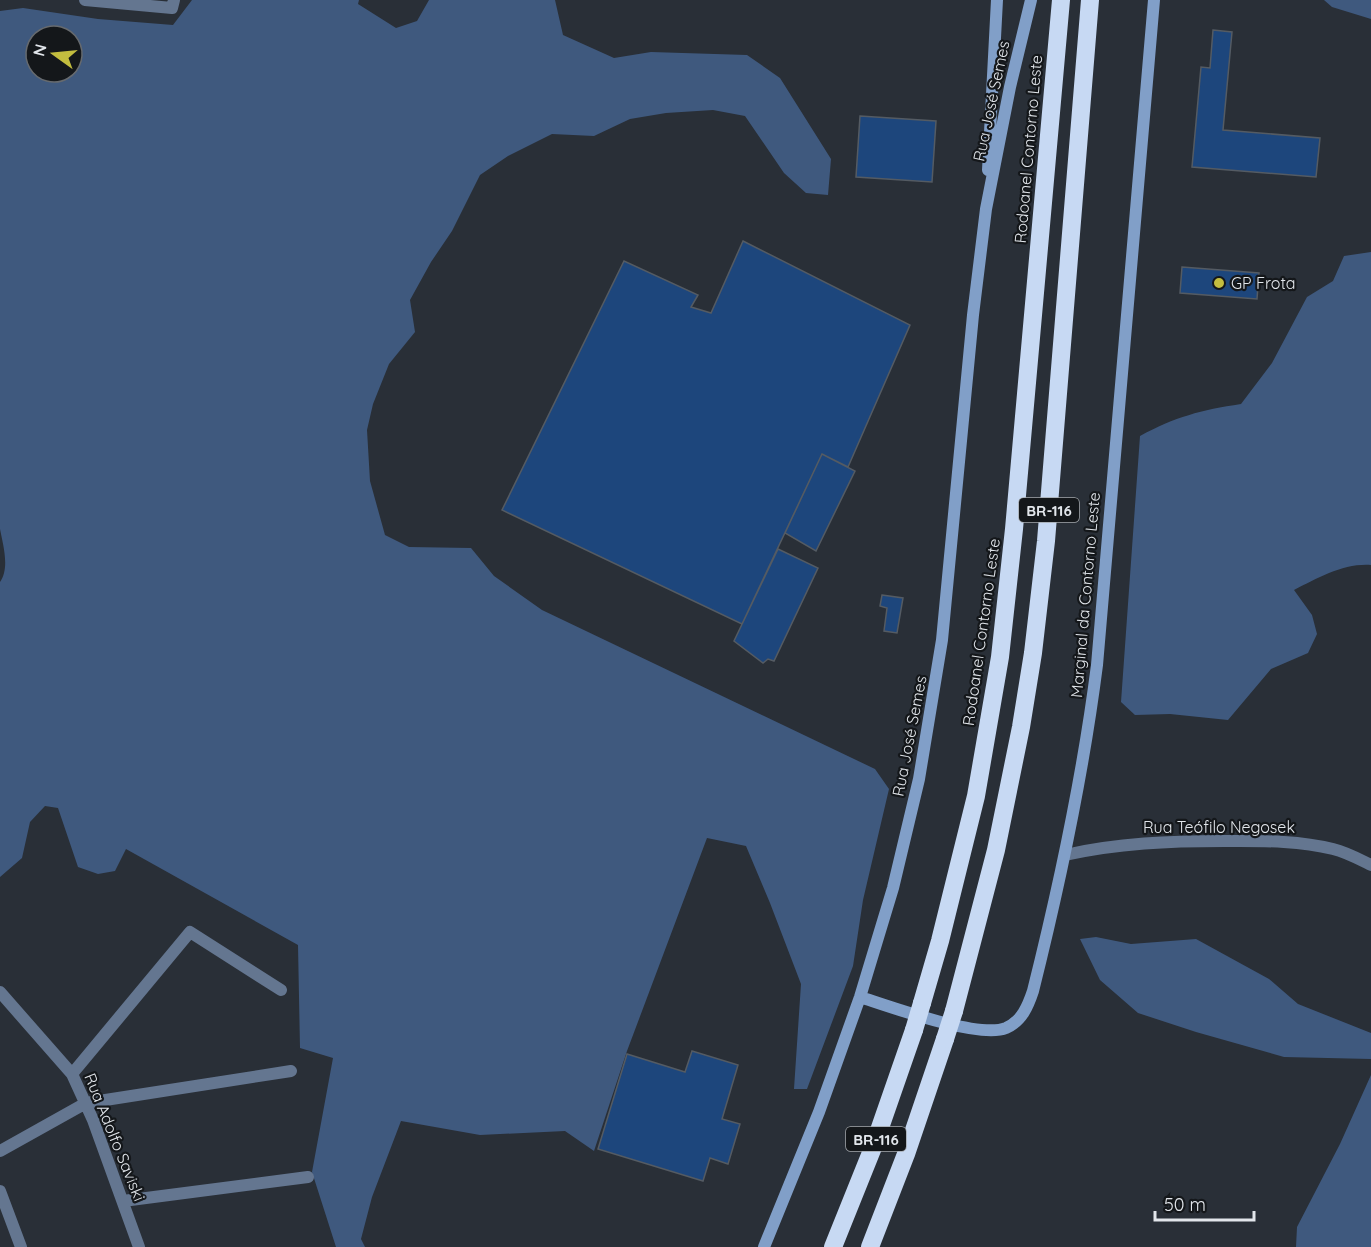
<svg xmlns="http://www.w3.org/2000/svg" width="1371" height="1247" viewBox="0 0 1371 1247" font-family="Quicksand,sans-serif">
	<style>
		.green { fill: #3f597e; fill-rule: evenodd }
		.building { fill: #1d467c; stroke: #545b63; stroke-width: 1.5 }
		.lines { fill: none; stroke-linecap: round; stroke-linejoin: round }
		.minor { stroke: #647690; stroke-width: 12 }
		.tertiary { stroke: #647690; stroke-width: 12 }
		.secondary { stroke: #819fc8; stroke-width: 12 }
		.motorway { stroke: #c7d9f3; stroke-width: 18 }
		.motorway-bridge { stroke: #c7d9f3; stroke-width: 18 }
		.poi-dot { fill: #c3bd3f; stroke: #14171a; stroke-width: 2 }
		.labels { text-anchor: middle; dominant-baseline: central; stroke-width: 4.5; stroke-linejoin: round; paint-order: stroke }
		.shield { fill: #14171a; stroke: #a4a8ac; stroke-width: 1.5 }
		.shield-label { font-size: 15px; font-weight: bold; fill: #e2e6eb }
		.street-label { font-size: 16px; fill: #e2e6eb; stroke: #14171a }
		.poi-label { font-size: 16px; fill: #e2e6eb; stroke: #14171a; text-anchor: start }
	</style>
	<rect width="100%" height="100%" fill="#292f37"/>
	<path class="green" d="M 192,0 L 359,0 L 358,4 L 396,28 L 417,21 L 429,0 L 555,0 L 563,35 L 614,58 L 651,52 L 747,55 L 780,78 L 831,159 L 828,195 L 806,193 L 784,173 L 745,116 L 713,110 L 666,113 L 630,119 L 594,136 L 552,134 L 508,156 L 480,175 L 452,231 L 431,262 L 410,300 L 415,332 L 389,364 L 373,404 L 367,430 L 370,481 L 385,535 L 409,547 L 471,548 L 494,576 L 542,610 L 875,769 L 889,789 L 863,900 L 853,966 L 807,1089 L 794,1089 L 801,984 L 770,903 L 746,846 L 707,838 L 627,1051 L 594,1151 L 565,1131 L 480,1135 L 401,1121 L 372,1197 L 361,1239 L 365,1247 L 336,1247 L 312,1172 L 333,1058 L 300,1048 L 298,945 L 126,849 L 115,871 L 98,874 L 78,867 L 58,808 L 45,806 L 30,822 L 22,858 L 0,877 L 0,582 C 10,568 3,545 0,529 L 0,11 L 23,8 L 98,19 L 173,25 ZM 36,36 L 72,36 L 72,72 L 36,72 Z
		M 1324,0 L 1371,0 L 1371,19 L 1332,7 Z
		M 1371,252 L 1371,565 C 1344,563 1318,578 1294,590 L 1312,615 L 1317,634 L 1308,653 L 1271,669 L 1228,720 L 1170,714 L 1135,715 L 1121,702 L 1140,436 C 1175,417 1201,410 1241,404 L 1272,363 L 1307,297 L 1333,281 L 1344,256 Z
		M 1096,937 L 1131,944 L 1196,939 L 1269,979 L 1298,1004 L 1371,1033 L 1371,1059 L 1284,1057 L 1196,1032 L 1138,1013 L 1100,980 L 1080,939 Z
		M 1371,1075 L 1371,1247 L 1296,1247 L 1297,1227 L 1340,1144 Z"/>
	<path class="building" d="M 1213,30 L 1232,32 L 1223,130 L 1320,138 L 1316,177 L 1192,167 L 1201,67 L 1210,68 Z
		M 860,116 L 936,121 L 932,182 L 856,177 Z
		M 743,241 L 910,325 L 848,467 L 822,454 L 742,624 L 502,510 L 624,261 L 698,295 L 691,307 L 711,313 Z
		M 1182,267 L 1259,273 L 1257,299 L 1180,293 Z
		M 822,454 L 855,471 L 816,551 L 785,533 Z
		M 778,549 L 818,568 L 774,661 L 768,659 L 763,663 L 734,641 Z
		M 882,595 L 903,598 L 897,633 L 884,631 L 887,608 L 880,606 Z
		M 692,1051 L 738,1065 L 722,1119 L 740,1124 L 728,1164 L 710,1158 L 703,1181 L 598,1149 L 627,1054 L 685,1072 Z"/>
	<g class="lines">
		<path class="minor" d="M 85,0 L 172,8 L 174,0
			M 0,992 L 72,1074 L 93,1120 L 139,1247
			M 72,1074 L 190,932 L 281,990
			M 0,1151 L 86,1103 L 291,1071
			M 123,1201 L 308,1177"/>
		<path class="tertiary" d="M 1065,855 C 1118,843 1170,841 1224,841 C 1261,841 1297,840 1333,849 C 1346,852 1359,859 1371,865
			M 0,1191 L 21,1247"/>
		<path class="secondary" d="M 988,170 L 997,0
			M 860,997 C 891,1007 979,1039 1006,1028 C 1022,1021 1028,1006 1033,991 C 1060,883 1083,775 1097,665 L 1154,0
			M 764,1247 L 819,1112 L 860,997 L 893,888 L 919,779 L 942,640 L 973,315 L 986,209 L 1010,87 L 1031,0"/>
		<path class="motorway" d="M 922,1003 L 940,941 L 976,796 L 1000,657 L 1014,529 L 1061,0
			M 954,1011 L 996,850 L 1021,727 L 1033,653 L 1046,541 L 1090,0
			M 833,1247 L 874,1145 L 914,1030
			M 870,1247 L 906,1154 L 945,1039"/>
		<path class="motorway-bridge" d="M 914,1030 L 922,1003
			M 945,1039 L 954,1011"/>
	</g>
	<circle class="poi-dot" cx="1219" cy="283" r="6"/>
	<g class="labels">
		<g class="shield">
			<rect x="1019" y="498" width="60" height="24" rx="4.5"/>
			<rect x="846" y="1127" width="60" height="24" rx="4.5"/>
		</g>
		<g class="shield-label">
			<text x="1049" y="510">BR-116</text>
			<text x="876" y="1139">BR-116</text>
		</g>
		<g class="street-label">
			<text transform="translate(991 101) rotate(-78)">Rua José Semes</text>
			<text transform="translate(1028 149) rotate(-85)">Rodoanel Contorno Leste</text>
			<text transform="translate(1085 595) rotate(-85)">Marginal da Contorno Leste</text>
			<text transform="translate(981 632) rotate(-82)">Rodoanel Contorno Leste</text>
			<text transform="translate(909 736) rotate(-79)">Rua José Semes</text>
			<text x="1219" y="827">Rua Teófilo Negosek</text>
			<text transform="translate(115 1137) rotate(68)">Rua Adolfo Saviski</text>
		</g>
		<g class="poi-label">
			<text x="1231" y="283">GP Frota</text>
		</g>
	</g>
	<g transform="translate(54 54) rotate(285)"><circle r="28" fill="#14171a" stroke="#666a6e" stroke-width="1.5"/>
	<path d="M0-4.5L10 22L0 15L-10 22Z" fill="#c3bd3f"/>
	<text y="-9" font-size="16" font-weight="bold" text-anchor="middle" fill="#e2e6eb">N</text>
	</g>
	<path d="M1155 1211v9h99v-9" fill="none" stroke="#e2e6eb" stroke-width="3"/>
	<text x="1164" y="1211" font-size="18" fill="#e2e6eb" stroke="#14171a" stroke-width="4.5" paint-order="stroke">50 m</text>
</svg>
